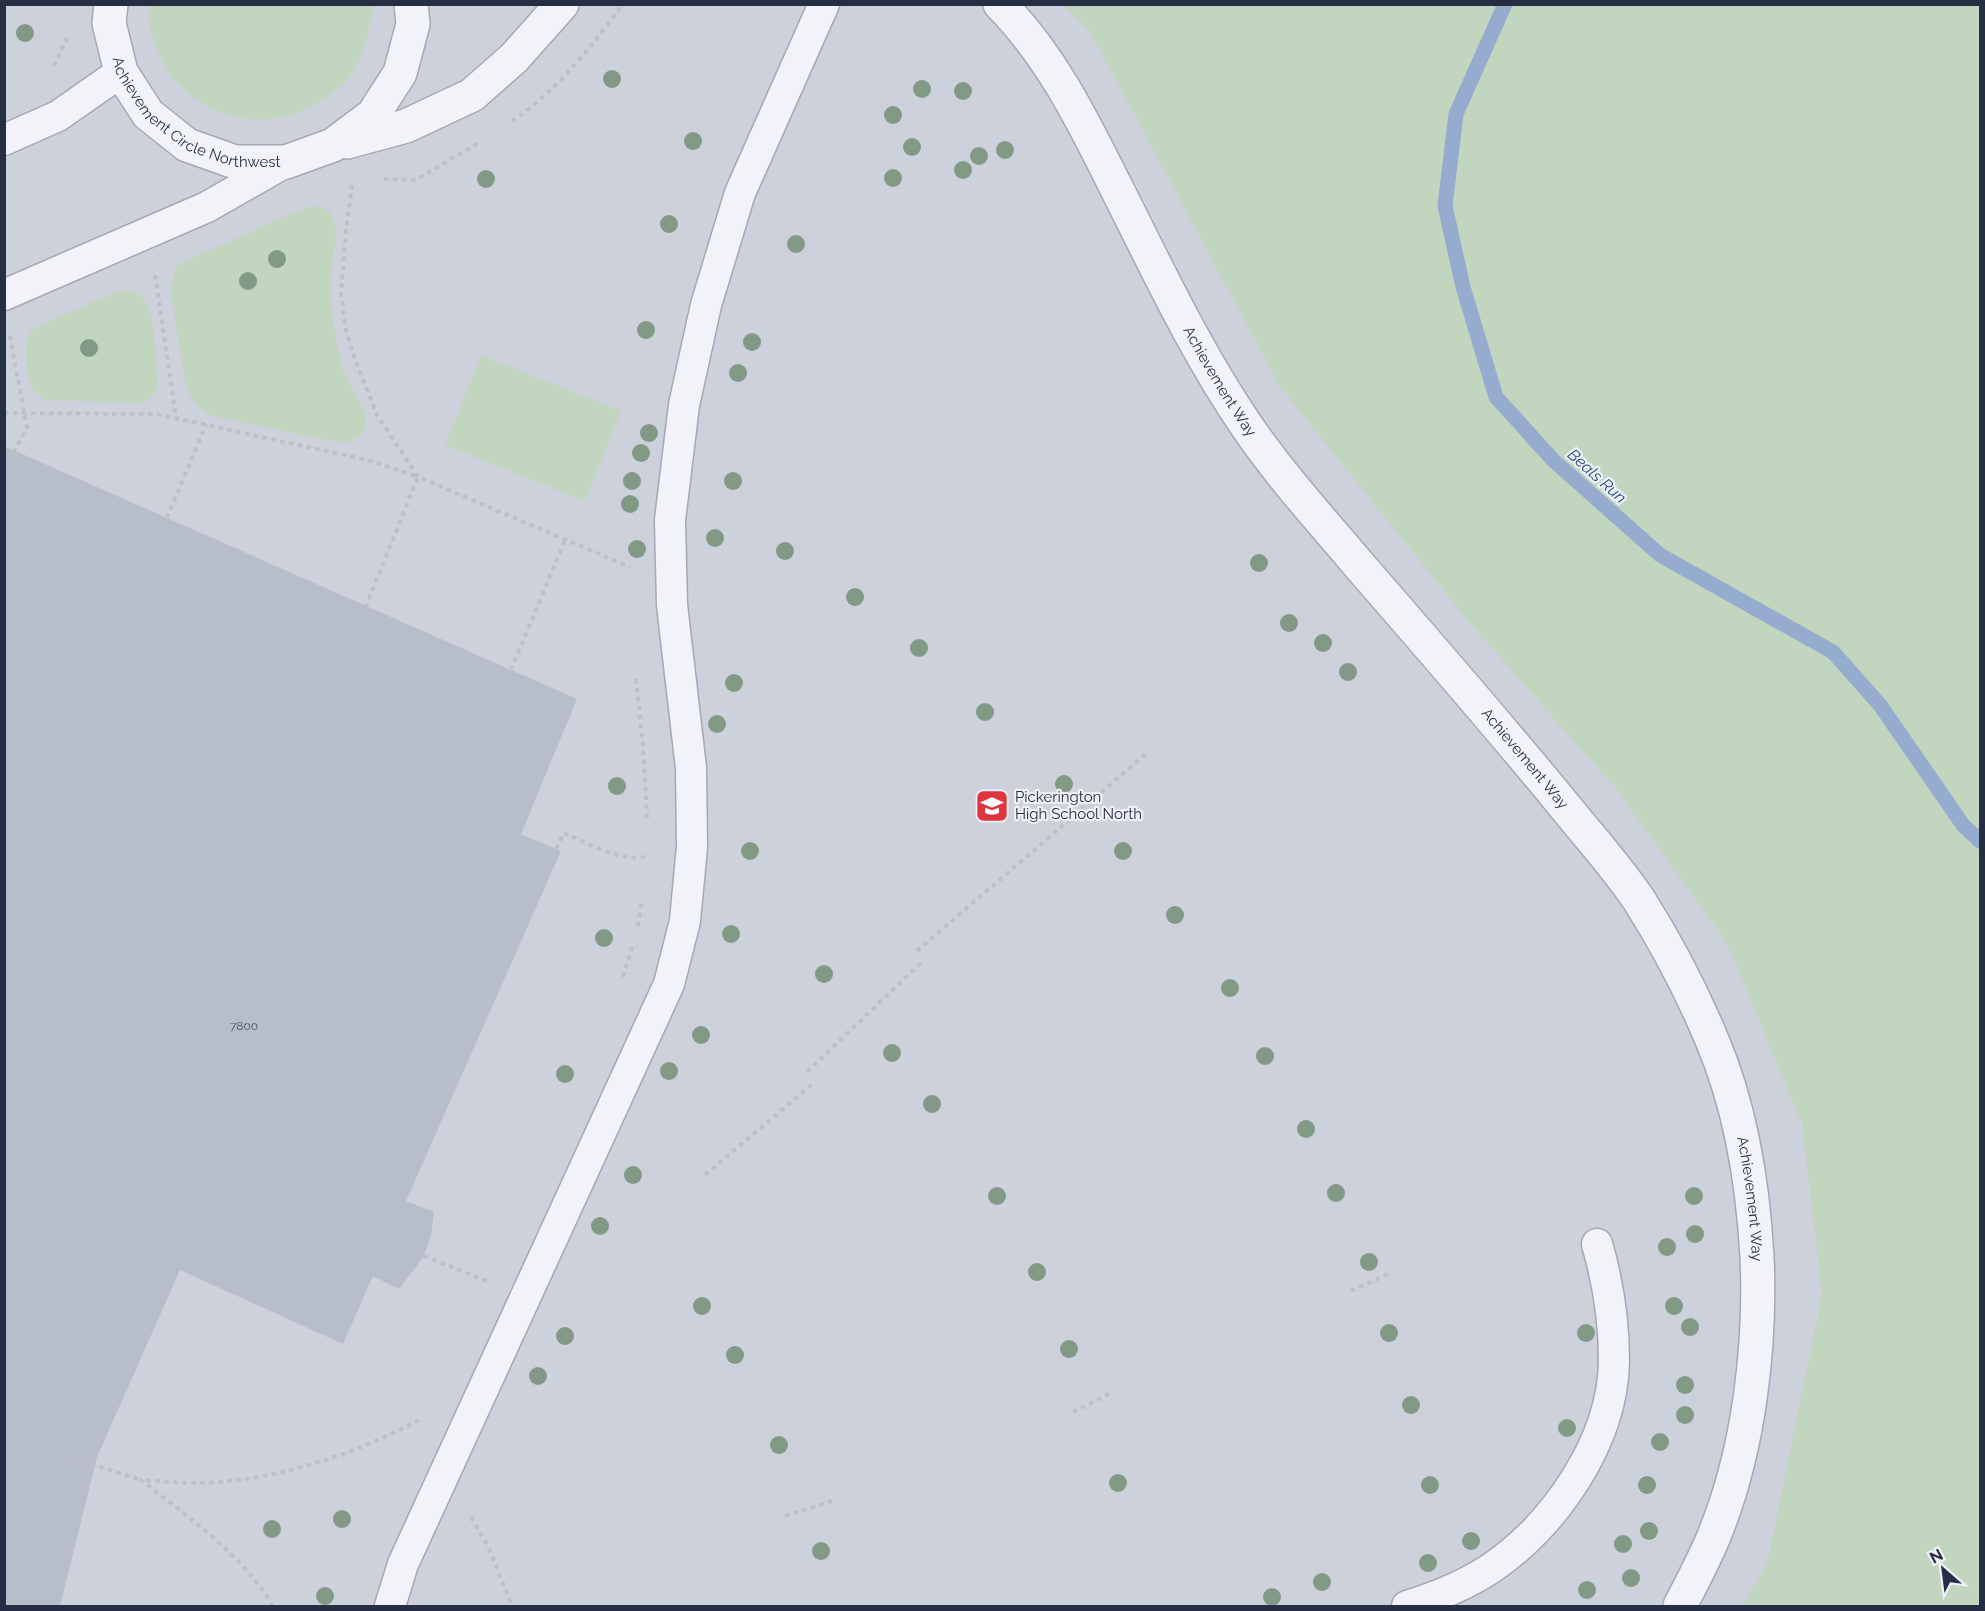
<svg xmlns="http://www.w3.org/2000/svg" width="1985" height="1611" viewBox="0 0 1985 1611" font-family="Raleway,sans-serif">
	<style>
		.built { fill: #ccd1dc }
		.green { fill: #c2d5bf }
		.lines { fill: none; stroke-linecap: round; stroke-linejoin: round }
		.stream { stroke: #96acce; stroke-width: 15 }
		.building { fill: #b8bdca }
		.service-casing { stroke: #a4a8b5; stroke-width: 33 }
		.minor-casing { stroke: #a4a8b5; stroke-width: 36 }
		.path { stroke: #bdc0c9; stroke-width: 4; stroke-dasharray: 4.5 4.5; stroke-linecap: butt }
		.service { stroke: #f2f3f8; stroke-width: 30 }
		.minor { stroke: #f2f3f8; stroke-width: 33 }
		.tree { fill: #829a85 }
		.labels { text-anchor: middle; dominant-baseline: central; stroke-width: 4.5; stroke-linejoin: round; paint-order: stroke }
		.number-label { font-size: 12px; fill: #4a5265 }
		.street-label { font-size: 15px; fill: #262e43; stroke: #eef1f7 }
		.poi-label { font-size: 15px; fill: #262e43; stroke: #eef1f7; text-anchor: start }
		.water-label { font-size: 16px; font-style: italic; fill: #2b487b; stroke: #eef1f7 }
	</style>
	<rect width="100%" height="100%" fill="#dfe2ea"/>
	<path class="built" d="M 5,5 L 1980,5 L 1980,1606 L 5,1606 Z"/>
	<path class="green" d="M 372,4 L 373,9 C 368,35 363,61 346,81 C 342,86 336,89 332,93 C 288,129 228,128 185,91 C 170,78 152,47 150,27 C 149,20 149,12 149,5 Z
		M 1063,5 L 1980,5 L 1980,1606 L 1743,1606 L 1768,1560 L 1822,1294 L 1802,1124 L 1727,943 L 1617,790 L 1468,621 L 1280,387 L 1092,35 Z
		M 317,206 C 323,208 329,210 332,215 C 341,233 331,257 331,275 C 330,290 331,306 333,321 C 336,338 338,355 344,371 C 354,397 390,433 342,443 L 212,416 C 198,408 191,400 186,386 L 171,295 L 175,268 L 181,263 L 307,207 Z
		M 126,290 C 134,291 142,295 146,302 C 155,318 156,365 158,384 C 155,395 152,398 142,403 L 45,400 C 41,397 37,395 34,391 C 28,383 23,347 27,338 C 29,333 32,330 36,327 L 118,291 Z
		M 481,355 L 621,411 L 585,501 L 445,445 Z"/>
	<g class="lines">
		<path class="stream" d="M 1505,4 L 1456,114 L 1445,206 L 1463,287 L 1496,397 L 1553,460 L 1660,555 L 1833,652 L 1880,705 L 1963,825 L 1980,841"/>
	</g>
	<path class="building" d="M 4,446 L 577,699 L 521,834 L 561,851 L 406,1201 L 434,1212 L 431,1235 L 424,1256 L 399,1289 L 373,1276 L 343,1344 L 180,1270 L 97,1457 L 60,1606 L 4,1606 Z"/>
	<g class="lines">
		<defs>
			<path id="service" d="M 4,140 L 58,116 L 121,72
				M 4,295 L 207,207 L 286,162
				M 390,1606 L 403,1564 L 669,984 L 685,921 L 692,847 L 691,768 L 672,605 L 670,520 L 684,405 L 706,305 L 740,193 L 824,4
				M 1407,1606 C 1436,1597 1464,1586 1490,1569 C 1555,1525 1613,1441 1614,1361 C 1614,1321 1608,1282 1597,1244"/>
			<g id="minor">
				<path id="s1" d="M 111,4 L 109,23 L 121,72 L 148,114 L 187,145 L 235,162 L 286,162 L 333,145 L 373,115 L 400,73 L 413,24 L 411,4"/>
				<path id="s2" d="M 1000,4 C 1051,56 1082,119 1114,183 C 1156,266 1195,351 1248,428 C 1281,476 1321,520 1359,565 C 1426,642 1493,719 1558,798 C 1585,832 1615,864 1639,900 C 1667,944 1692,992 1712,1040 C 1741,1108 1753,1184 1757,1257 C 1761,1346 1749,1448 1716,1531 C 1706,1557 1692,1582 1680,1606"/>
				<path d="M 347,142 L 406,126 L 472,95 L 514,58 L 562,4"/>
			</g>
		</defs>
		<use href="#service" class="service-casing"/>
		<use href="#minor" class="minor-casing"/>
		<path class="path" d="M 54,66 L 67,38
			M 512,121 C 556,92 591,47 623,4
			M 384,179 L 416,180 L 480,142
			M 352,185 L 346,230 L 341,295 L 346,330 L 354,357 L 377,415 L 418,477 L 630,567
			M 155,275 L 176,417
			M 10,336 L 27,428 L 14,451
			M 4,413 L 156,414 L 372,461 L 418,477 L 366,606
			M 167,518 L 206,424
			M 511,670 L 565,540
			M 636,679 L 643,744 L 647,818
			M 556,849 L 564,833 C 590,844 618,861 646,857
			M 638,926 L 642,900
			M 917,951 L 1147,753
			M 623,977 L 633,944
			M 807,1072 L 924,960
			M 705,1175 L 815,1082
			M 424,1256 L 487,1281
			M 1351,1291 L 1392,1272
			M 1073,1412 L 1113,1392
			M 65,1456 L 141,1480
			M 785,1516 L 832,1501
			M 471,1517 L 488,1546 L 512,1606
			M 273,1606 C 242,1554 188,1517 141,1480 C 158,1481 175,1483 192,1483 C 272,1483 353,1455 423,1418"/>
		<use href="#service" class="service"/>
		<use href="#minor" class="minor"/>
	</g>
	<g class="tree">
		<circle cx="25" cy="33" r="9"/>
		<circle cx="612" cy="79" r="9"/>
		<circle cx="922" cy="89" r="9"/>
		<circle cx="963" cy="91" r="9"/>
		<circle cx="893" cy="115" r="9"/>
		<circle cx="693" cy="141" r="9"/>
		<circle cx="912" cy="147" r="9"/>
		<circle cx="1005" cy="150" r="9"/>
		<circle cx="979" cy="156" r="9"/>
		<circle cx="963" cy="170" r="9"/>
		<circle cx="893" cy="178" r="9"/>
		<circle cx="486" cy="179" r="9"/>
		<circle cx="669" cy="224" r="9"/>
		<circle cx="796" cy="244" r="9"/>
		<circle cx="277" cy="259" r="9"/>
		<circle cx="248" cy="281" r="9"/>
		<circle cx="646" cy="330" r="9"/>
		<circle cx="752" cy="342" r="9"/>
		<circle cx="89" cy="348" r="9"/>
		<circle cx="738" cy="373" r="9"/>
		<circle cx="649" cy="433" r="9"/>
		<circle cx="641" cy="453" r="9"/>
		<circle cx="632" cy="481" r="9"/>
		<circle cx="733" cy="481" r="9"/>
		<circle cx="630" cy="504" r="9"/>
		<circle cx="715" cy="538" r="9"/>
		<circle cx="637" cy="549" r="9"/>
		<circle cx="785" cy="551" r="9"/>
		<circle cx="1259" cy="563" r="9"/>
		<circle cx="855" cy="597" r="9"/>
		<circle cx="1289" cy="623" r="9"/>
		<circle cx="1323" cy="643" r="9"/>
		<circle cx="919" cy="648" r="9"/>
		<circle cx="1348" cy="672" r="9"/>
		<circle cx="734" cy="683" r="9"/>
		<circle cx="985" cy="712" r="9"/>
		<circle cx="717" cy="724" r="9"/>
		<circle cx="1064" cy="784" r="9"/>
		<circle cx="617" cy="786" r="9"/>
		<circle cx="750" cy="851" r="9"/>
		<circle cx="1123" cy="851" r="9"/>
		<circle cx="1175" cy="915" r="9"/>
		<circle cx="731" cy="934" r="9"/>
		<circle cx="604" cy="938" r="9"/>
		<circle cx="824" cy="974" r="9"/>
		<circle cx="1230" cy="988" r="9"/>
		<circle cx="701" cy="1035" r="9"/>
		<circle cx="892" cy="1053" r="9"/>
		<circle cx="1265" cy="1056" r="9"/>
		<circle cx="669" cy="1071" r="9"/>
		<circle cx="565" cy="1074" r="9"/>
		<circle cx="932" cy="1104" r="9"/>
		<circle cx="1306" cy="1129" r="9"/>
		<circle cx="633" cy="1175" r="9"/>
		<circle cx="1336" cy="1193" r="9"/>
		<circle cx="997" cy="1196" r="9"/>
		<circle cx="1694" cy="1196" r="9"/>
		<circle cx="600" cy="1226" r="9"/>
		<circle cx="1695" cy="1234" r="9"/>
		<circle cx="1667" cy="1247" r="9"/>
		<circle cx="1369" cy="1262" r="9"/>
		<circle cx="1037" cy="1272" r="9"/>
		<circle cx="702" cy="1306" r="9"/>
		<circle cx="1674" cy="1306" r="9"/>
		<circle cx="1690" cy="1327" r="9"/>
		<circle cx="1389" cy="1333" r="9"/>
		<circle cx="1586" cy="1333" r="9"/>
		<circle cx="565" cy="1336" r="9"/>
		<circle cx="1069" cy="1349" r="9"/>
		<circle cx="735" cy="1355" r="9"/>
		<circle cx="538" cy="1376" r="9"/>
		<circle cx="1685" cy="1385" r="9"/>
		<circle cx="1411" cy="1405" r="9"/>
		<circle cx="1685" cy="1415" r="9"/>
		<circle cx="1567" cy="1428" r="9"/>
		<circle cx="1660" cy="1442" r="9"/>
		<circle cx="779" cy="1445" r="9"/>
		<circle cx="1118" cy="1483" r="9"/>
		<circle cx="1430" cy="1485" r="9"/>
		<circle cx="1647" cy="1485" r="9"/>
		<circle cx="342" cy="1519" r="9"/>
		<circle cx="272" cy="1529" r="9"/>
		<circle cx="1649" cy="1531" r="9"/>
		<circle cx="1471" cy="1541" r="9"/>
		<circle cx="1623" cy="1544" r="9"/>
		<circle cx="821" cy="1551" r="9"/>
		<circle cx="1428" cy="1563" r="9"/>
		<circle cx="1631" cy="1578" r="9"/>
		<circle cx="1322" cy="1582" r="9"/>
		<circle cx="1587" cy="1590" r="9"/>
		<circle cx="325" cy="1596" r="9"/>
		<circle cx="1272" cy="1597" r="9"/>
	</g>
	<defs>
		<symbol id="school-square" viewBox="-11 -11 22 22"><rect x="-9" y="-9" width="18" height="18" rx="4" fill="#dd3640" stroke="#eef1f7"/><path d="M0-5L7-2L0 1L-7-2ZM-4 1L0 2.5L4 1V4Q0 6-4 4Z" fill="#fff"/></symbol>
	</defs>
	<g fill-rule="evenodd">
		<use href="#school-square" x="973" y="787" width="38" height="38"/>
	</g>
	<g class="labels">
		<g class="number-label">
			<text x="244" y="1026">7800</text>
		</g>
		<g class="street-label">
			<text stroke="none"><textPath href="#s1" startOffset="160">Achievement Circle Northwest</textPath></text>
			<text stroke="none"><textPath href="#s2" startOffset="438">Achievement Way</textPath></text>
			<text stroke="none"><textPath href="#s2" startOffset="924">Achievement Way</textPath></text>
			<text stroke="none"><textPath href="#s2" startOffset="1428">Achievement Way</textPath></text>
		</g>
		<g class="poi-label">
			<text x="1015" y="797">Pickerington<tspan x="1015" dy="17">High School North</tspan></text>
		</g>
		<g class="water-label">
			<text transform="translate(1597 476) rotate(42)">Beals Run</text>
		</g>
	</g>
	<rect width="1985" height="1611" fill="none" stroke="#262e43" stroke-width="12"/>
	<g transform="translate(1943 1569) rotate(332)" stroke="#eef1f7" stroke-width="4.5" paint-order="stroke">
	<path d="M0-4.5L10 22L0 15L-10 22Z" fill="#262e43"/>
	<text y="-9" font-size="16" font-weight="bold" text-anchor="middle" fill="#262e43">N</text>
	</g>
</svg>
